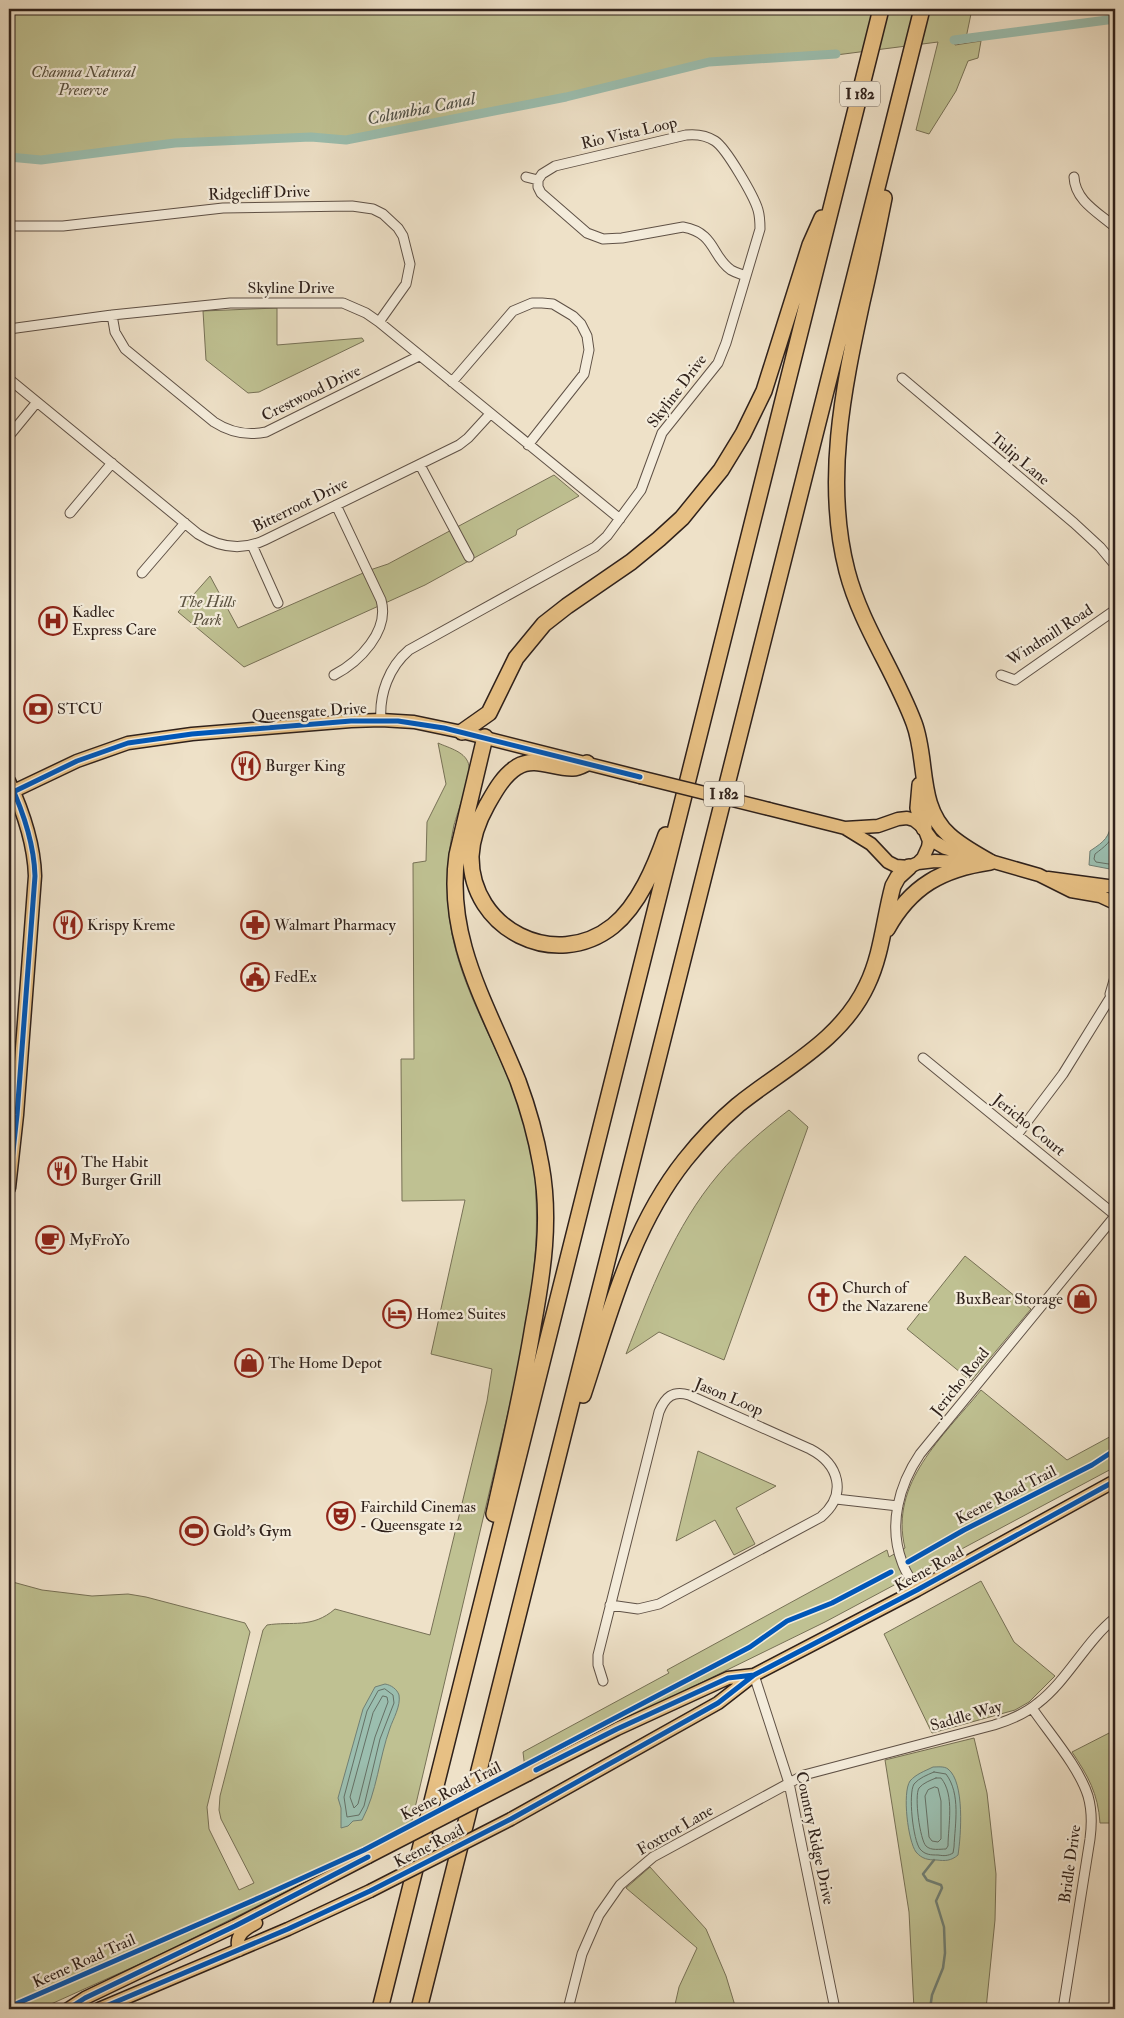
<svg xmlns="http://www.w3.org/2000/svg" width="1124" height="2018" viewBox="0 0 1124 2018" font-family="'IM FELL Double Pica',serif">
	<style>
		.green { fill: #bfc192; stroke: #777156 }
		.water { fill: #9bbeaf; stroke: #707f74 }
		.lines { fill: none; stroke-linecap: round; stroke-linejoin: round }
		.shore { stroke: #657065; stroke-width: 1 }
		.stream { stroke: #707f74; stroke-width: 2.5 }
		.canal { stroke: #9bbeaf; stroke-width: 9 }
		.minor-casing { stroke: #5f5146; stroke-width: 11 }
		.primary-casing { stroke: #2f211b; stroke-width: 15 }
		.motorway-casing { stroke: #2f211b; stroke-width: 18 }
		.minor { stroke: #f4ecdb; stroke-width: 9 }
		.primary { stroke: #e7c084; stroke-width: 12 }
		.motorway { stroke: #e7c084; stroke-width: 15 }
		.primary-bridge-casing { stroke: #2f211b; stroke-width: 15; stroke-linecap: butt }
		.primary-bridge { stroke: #e7c084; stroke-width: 12 }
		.cycleway-casing { stroke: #f4ecdb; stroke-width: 8 }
		.cycleway { stroke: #0057b8; stroke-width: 5 }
		.labels { text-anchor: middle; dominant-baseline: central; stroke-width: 4.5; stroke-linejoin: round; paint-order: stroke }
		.shield { fill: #f4ecdb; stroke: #6a5e55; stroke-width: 1 }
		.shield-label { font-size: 15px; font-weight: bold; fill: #2f211b }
		.park-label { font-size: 16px; font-style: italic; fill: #5a513f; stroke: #f4ecdb }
		.street-label { font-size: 16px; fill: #2f211b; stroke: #f4ecdb }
		.poi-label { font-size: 16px; fill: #2f211b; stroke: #f4ecdb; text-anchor: start }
		.water-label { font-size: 18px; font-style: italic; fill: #4f5047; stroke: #f4ecdb }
	</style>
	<rect width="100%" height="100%" fill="#eee1c8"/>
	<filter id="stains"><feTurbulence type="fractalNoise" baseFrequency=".004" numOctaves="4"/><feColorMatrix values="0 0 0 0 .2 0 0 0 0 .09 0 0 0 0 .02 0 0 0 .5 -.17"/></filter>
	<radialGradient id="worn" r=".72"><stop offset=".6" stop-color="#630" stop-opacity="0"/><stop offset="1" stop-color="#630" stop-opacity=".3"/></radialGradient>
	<path class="green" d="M 9,9 L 972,9 L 966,38 L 954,40 L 955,45 L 981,41 L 978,58 L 968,61 L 956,91 L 929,134 L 916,130 L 938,42 L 836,55 L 709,62 L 566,97 L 346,140 L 311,137 L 175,143 L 41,160 L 9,157 Z
		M 277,308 L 277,345 L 362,338 L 364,341 L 259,392 L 248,393 L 206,360 L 203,311 Z
		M 554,475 L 579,496 L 517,530 L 516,535 L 425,585 L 244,667 L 178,612 L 210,576 L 238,628 L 370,570 L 388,564 Z
		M 438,743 C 449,748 467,752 469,766 C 471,775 457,814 454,825 C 446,861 445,897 452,934 C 462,987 491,1035 511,1085 C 521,1111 529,1138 534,1165 C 536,1176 536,1188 536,1199 C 539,1263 527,1324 514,1387 L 411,1825 L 366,1847 L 368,1851 L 153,1958 L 40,2009 L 9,2009 L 9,1581 L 42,1590 L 92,1596 L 128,1594 L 146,1597 L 245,1623 L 250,1632 L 207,1807 L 209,1829 L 239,1890 L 254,1883 L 221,1819 L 219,1810 L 220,1796 L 263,1630 L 267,1625 C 292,1621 312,1629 335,1609 L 430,1635 L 487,1401 L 492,1369 L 431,1354 L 465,1200 L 402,1201 L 401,1059 L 414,1059 L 413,863 L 426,861 L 427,822 L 446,784 Z
		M 789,1110 L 808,1127 L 724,1360 L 659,1332 L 626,1354 C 650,1292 675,1226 718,1175 C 739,1150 763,1130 789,1110 Z
		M 965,1256 L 1031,1309 L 971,1381 L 907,1329 Z
		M 981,1390 L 1067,1460 L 1115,1434 L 1115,1467 L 825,1622 L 525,1769 L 523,1752 L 669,1673 L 667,1670 L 887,1550 L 889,1557 L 905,1548 C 889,1483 943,1437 981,1390 Z
		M 698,1451 L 776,1486 L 736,1508 L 755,1544 L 734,1555 L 715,1520 L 676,1541 Z
		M 981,1581 L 1014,1642 L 1055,1676 L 1029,1702 L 1015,1710 L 932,1733 L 884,1634 Z
		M 1115,1730 L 1115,1823 L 1100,1823 C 1098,1793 1088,1776 1072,1752 Z
		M 974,1738 L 987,1793 L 996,1874 L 995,1920 L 986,2009 L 914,2009 L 909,1912 L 885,1760 Z
		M 650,1867 L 706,1929 L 726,1976 L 736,2009 L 674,2009 L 679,1987 L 697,1948 L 626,1888 Z"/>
	<path class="water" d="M 1115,817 L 1115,870 L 1089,865 L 1090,851 C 1105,841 1109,838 1112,820 Z
		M 385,1684 C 391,1685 397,1689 399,1695 C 401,1706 393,1719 390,1728 C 379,1758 377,1792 362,1820 L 353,1821 L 348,1826 L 341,1828 L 341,1808 L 338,1798 L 363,1709 L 375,1687 Z
		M 933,1767 C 938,1767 944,1766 948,1769 C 965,1782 961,1836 958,1855 C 951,1861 945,1861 937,1860 C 928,1860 922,1859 916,1852 C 908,1841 902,1793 910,1781 C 916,1774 925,1771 933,1767 Z"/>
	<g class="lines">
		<path class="shore" d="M 1115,829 C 1113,841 1104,847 1095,854 L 1094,859 L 1096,862 L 1115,865
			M 385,1689 L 393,1695 L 394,1703 L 380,1739 L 364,1806 L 359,1815 L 347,1817 L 344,1797 L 367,1711 L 378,1691 Z
			M 383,1696 L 387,1697 L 388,1702 L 375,1737 L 358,1804 L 354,1808 L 350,1797 L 373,1713 Z
			M 934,1772 L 946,1774 C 961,1794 955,1824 954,1847 L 953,1853 C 948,1856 944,1856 938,1855 C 931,1855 925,1855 920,1849 C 913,1840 908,1794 914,1784 C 919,1778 927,1775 934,1772 Z
			M 936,1778 L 941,1778 C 955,1795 948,1826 948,1846 L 946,1849 C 940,1849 931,1851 926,1846 C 920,1840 914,1796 919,1788 C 923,1783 931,1780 936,1778 Z
			M 935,1787 L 938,1788 L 941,1801 L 941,1839 L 938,1842 L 932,1841 L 929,1837 L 925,1796 L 928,1790 Z"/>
		<path class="stream" d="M 930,2009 L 932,1995 L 943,1968 L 945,1953 L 944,1927 L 936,1901 L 942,1888 L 941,1885 L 927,1880 L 923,1874 L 934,1860"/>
		<path class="canal" d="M 954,40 L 1115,19
			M 9,157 L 41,160 L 175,143 L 311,137 L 346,140 L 566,97 L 709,62 L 836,54"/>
		<defs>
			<path id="minor" d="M 526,177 L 538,180
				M 1074,177 C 1075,201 1099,213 1115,227
				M 9,226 L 63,226 L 223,208 L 352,206 L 373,209 L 383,214 L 398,228 L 403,236 L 410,264 L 406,284 L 379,322
				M 112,315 L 115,332 L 125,349 L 214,422 C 231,433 247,436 266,432 L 419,356
				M 9,329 L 112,315 L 230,303 L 343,303 L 366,313 L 379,322 L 620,519
				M 902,378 L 1074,523 L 1100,547 L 1115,565
				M 9,379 L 198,534 C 220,548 242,551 265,540 L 459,445 L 468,438 L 490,414
				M 452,382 L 513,311 L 532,303 L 542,303 L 553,304 L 573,316 L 581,324 L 587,336 L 589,350 L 584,374 L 528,445
				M 9,436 L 37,402
				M 420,465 L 469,557
				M 70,513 L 112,463
				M 252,545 L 278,603
				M 142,573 L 185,523
				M 334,675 C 359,662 390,631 381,600 L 336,505
				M 1001,675 L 1015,680 L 1115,610
				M 381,720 C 379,694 389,667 409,650 L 595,547 L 607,536 L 641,490 L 662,433 L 718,363 L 726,343 L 760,229 C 760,222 760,217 758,210 C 754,196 726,148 715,141 C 706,135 696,134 686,135 L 555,166 L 542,174 L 538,180 L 538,187 L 541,193 L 587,233 L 603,239 L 622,238 L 683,227 C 716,233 711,256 731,270 C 736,273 741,274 746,276
				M 1110,994 L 1115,977
				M 923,1058 L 1115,1215
				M 1017,1135 L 1063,1074 L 1115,990
				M 836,1499 L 898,1506
				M 917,1590 C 912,1581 905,1572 902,1562 C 888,1525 899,1485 920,1454 L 1115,1216
				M 754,1675 L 789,1783 L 835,2009
				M 603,1681 L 598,1665 L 598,1655 L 659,1412 C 665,1397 673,1390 689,1395 L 810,1449 C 839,1464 848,1494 821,1517 L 659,1604 L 638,1609 L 610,1605
				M 1032,1708 C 1049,1733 1079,1767 1088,1796 C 1092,1810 1092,1824 1090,1839 L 1063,2009
				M 568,2009 L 582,1954 L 599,1915 L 620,1885 L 653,1857 L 804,1775 L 994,1725 C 1010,1720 1025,1714 1038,1703 C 1067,1681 1086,1641 1115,1618"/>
			<path id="primary" d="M 9,781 C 23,811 34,842 35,876 L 17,1115 L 9,1188
				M 14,791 L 77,761 L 128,743 L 192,734 L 351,721 L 381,720 L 414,722 L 462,732 L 640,777
				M 769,809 L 845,828 L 871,844 L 888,862 L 896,866 L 909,867 L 918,863 L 923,858 L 928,847 L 929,841 L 924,828 L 914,820 L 907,818 L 898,819 L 878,826 L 845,828
				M 927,833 L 933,841 L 945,848 L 1039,875 L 1071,891 L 1100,896 L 1115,903
				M 918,863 L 935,861 L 972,862
				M 1048,878 L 1115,887
				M 529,1774 L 617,1729 L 728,1678 L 754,1675
				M 511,1819 L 718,1703 L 754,1675 L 917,1590 L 1115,1481
				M 239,1950 C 234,1935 245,1929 256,1923
				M 68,2009 L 85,1998 L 235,1926 L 368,1857
				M 99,2009 L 288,1929 L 370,1891"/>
			<path id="motorway" d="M 884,198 C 877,233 870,268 862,302 C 843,390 824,482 847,571 C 861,625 894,670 914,723 C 928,760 917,806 949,835 C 961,846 976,854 990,862
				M 462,732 L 489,713 L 516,658 L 544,624 L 567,606 L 631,562 L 659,539 L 682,518 L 721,470 L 743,434 L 764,391 L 810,245 L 822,218
				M 485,737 L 457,855 C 445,940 488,1006 518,1081 C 528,1108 536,1136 541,1165 C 551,1219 543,1272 533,1326 C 523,1389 508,1451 494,1514
				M 587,763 C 583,765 578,768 573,768 C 554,769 535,756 517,767 C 503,776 495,791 487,805 C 478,821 472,838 471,856 C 470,929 555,972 613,926 C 639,905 655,866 666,835
				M 920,785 L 918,808 L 924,828
				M 887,929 C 911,886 942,869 990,862
				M 583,1395 C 610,1313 631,1228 685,1160 C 701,1140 719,1121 738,1105 C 784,1068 841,1041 867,985 C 882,954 884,919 893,886 L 898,877 L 909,867
				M 380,2009 L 881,9
				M 419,2009 L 922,9"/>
		</defs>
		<use href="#minor" class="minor-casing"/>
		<use href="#primary" class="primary-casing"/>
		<use href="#motorway" class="motorway-casing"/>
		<use href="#minor" class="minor"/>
		<use href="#primary" class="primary"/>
		<use href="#motorway" class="motorway"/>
		<defs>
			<path id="primary-bridge" d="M 640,777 L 769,809
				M 368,1857 L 529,1774
				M 370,1891 L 511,1819"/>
		</defs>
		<use href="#primary-bridge" class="primary-bridge-casing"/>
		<use href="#primary-bridge" class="primary-bridge"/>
		<defs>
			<path id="cycleway" d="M 9,781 C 23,811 34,842 35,876 L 17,1115 L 9,1188
				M 9,794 L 77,761 L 128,743 L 192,734 L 351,721 L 398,721 L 444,728 L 640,777
				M 908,1562 L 964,1530 L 1092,1465 L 1115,1450
				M 536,1770 L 617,1729 L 728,1678 L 754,1675
				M 9,2007 L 261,1897 L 364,1850 L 750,1647 L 787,1621 L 832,1603 L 891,1572
				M 68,2009 L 85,1998 L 235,1926 L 368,1857
				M 99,2009 L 288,1929 L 370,1891 L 511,1819 L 718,1703 L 754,1675 L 917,1590 L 1115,1481"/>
		</defs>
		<use href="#cycleway" class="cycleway-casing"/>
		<use href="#cycleway" class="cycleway"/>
	</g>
	<defs>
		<symbol id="hospital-ring" viewBox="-11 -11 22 22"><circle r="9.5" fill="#f4ecdb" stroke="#8f2418" stroke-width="1.5"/><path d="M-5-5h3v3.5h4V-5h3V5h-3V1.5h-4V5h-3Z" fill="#8f2418"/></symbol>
		<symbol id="bank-ring" viewBox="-11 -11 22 22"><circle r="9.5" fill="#f4ecdb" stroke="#8f2418" stroke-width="1.5"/><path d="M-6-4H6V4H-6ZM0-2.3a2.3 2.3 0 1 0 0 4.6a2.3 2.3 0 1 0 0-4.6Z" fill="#8f2418"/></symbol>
		<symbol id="restaurant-ring" viewBox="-11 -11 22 22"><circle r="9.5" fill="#f4ecdb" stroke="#8f2418" stroke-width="1.5"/><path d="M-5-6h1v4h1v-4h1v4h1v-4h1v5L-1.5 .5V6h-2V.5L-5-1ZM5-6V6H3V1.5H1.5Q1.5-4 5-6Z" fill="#8f2418"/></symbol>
		<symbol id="pharmacy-ring" viewBox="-11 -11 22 22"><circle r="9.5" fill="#f4ecdb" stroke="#8f2418" stroke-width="1.5"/><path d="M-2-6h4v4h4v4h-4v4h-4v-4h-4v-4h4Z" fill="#8f2418"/></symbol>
		<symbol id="civic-ring" viewBox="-11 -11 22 22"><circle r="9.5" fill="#f4ecdb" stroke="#8f2418" stroke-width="1.5"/><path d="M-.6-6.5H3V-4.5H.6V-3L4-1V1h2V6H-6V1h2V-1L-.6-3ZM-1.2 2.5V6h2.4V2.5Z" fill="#8f2418"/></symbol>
		<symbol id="cafe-ring" viewBox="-11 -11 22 22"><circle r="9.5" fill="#f4ecdb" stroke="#8f2418" stroke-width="1.5"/><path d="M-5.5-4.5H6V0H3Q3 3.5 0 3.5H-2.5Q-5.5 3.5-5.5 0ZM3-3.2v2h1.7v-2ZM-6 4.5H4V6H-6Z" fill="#8f2418"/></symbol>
		<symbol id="church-ring" viewBox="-11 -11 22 22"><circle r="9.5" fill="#f4ecdb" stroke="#8f2418" stroke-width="1.5"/><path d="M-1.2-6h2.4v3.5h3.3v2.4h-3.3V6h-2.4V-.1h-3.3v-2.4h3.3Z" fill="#8f2418"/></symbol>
		<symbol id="shop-ring" viewBox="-11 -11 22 22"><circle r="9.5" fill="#f4ecdb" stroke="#8f2418" stroke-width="1.5"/><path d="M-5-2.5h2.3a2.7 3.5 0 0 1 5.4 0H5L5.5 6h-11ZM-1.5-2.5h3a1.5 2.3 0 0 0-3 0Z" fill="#8f2418"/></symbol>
		<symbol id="hotel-ring" viewBox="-11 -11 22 22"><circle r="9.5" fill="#f4ecdb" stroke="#8f2418" stroke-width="1.5"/><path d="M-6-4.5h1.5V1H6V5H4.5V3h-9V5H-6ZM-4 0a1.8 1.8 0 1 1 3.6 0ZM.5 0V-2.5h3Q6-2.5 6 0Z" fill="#8f2418"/></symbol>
		<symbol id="theatre-ring" viewBox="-11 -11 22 22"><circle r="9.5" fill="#f4ecdb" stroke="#8f2418" stroke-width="1.5"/><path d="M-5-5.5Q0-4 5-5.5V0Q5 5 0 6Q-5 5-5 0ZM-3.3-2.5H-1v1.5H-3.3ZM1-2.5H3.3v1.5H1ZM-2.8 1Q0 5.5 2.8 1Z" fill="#8f2418"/></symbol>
		<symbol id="stadium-ring" viewBox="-11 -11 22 22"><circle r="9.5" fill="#f4ecdb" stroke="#8f2418" stroke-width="1.5"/><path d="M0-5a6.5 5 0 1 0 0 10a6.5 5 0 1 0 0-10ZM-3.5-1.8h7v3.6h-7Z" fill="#8f2418"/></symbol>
	</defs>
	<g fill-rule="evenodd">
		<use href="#hospital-ring" x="37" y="605" width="32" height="32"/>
		<use href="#bank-ring" x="22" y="693" width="32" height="32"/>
		<use href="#restaurant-ring" x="230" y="750" width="32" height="32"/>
		<use href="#restaurant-ring" x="52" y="909" width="32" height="32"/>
		<use href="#pharmacy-ring" x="239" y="909" width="32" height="32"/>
		<use href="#civic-ring" x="239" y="961" width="32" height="32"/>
		<use href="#restaurant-ring" x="46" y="1155" width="32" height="32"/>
		<use href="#cafe-ring" x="34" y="1224" width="32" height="32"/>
		<use href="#church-ring" x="807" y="1281" width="32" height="32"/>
		<use href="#shop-ring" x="1066" y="1283" width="32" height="32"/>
		<use href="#hotel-ring" x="381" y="1298" width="32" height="32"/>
		<use href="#shop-ring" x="233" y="1347" width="32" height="32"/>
		<use href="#theatre-ring" x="325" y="1500" width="32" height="32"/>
		<use href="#stadium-ring" x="178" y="1515" width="32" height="32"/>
	</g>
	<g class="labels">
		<g class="shield">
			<rect x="840" y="81.5" width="40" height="25" rx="4"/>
			<rect x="704" y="781.5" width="40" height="25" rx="4"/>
		</g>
		<g class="shield-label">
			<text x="860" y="94">I 182</text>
			<text x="724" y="794">I 182</text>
		</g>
		<g class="park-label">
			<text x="83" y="72">Chamna Natural<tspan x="83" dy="18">Preserve</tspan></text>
			<text x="207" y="602">The Hills<tspan x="207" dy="18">Park</tspan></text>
		</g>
		<g class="street-label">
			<text transform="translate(629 133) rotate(-13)">Rio Vista Loop</text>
			<text transform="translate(259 193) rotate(-2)">Ridgecliff Drive</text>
			<text x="291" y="288">Skyline Drive</text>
			<text transform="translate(677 391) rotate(-53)">Skyline Drive</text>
			<text transform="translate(311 393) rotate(-26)">Crestwood Drive</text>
			<text transform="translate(1020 459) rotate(40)">Tulip Lane</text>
			<text transform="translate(300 505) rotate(-26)">Bitterroot Drive</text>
			<text transform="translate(1050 635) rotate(-33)">Windmill Road</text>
			<text transform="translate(309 712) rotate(-4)">Queensgate Drive</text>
			<text transform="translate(1029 1125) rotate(39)">Jericho Court</text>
			<text transform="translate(960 1382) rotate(-51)">Jericho Road</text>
			<text transform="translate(729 1397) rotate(23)">Jason Loop</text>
			<text transform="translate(1006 1495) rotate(-27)">Keene Road Trail</text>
			<text transform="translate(929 1569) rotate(-29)">Keene Road</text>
			<text transform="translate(966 1716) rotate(-16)">Saddle Way</text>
			<text transform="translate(451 1791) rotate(-27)">Keene Road Trail</text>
			<text transform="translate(675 1830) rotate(-30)">Foxtrot Lane</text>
			<text transform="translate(815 1838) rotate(78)">Country Ridge Drive</text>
			<text transform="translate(429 1846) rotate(-27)">Keene Road</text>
			<text transform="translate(1070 1864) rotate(-82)">Bridle Drive</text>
			<text transform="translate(84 1961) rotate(-24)">Keene Road Trail</text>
		</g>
		<g class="poi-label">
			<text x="72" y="612">Kadlec<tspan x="72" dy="18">Express Care</tspan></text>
			<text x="57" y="709">STCU</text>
			<text x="265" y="766">Burger King</text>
			<text x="87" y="925">Krispy Kreme</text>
			<text x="274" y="925">Walmart Pharmacy</text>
			<text x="274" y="977">FedEx</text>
			<text x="81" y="1162">The Habit<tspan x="81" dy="18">Burger Grill</tspan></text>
			<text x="69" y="1240">MyFroYo</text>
			<text x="842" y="1288">Church of<tspan x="842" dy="18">the Nazarene</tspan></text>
			<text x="1063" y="1299" text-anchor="end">BuxBear Storage</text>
			<text x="416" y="1314">Home2 Suites</text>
			<text x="268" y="1363">The Home Depot</text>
			<text x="360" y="1507">Fairchild Cinemas<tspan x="360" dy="18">- Queensgate 12</tspan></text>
			<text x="213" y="1531">Gold's Gym</text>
		</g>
		<g class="water-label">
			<text transform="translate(421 109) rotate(-11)">Columbia Canal</text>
		</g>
	</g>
	<rect width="1124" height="2018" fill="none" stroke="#eee1c8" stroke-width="30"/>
	<rect x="10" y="10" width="1104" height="1998" fill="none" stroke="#2f211b" stroke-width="2.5"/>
	<rect x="15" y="15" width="1094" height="1988" fill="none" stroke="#2f211b"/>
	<rect width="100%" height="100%" filter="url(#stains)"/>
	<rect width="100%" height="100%" fill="url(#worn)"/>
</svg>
